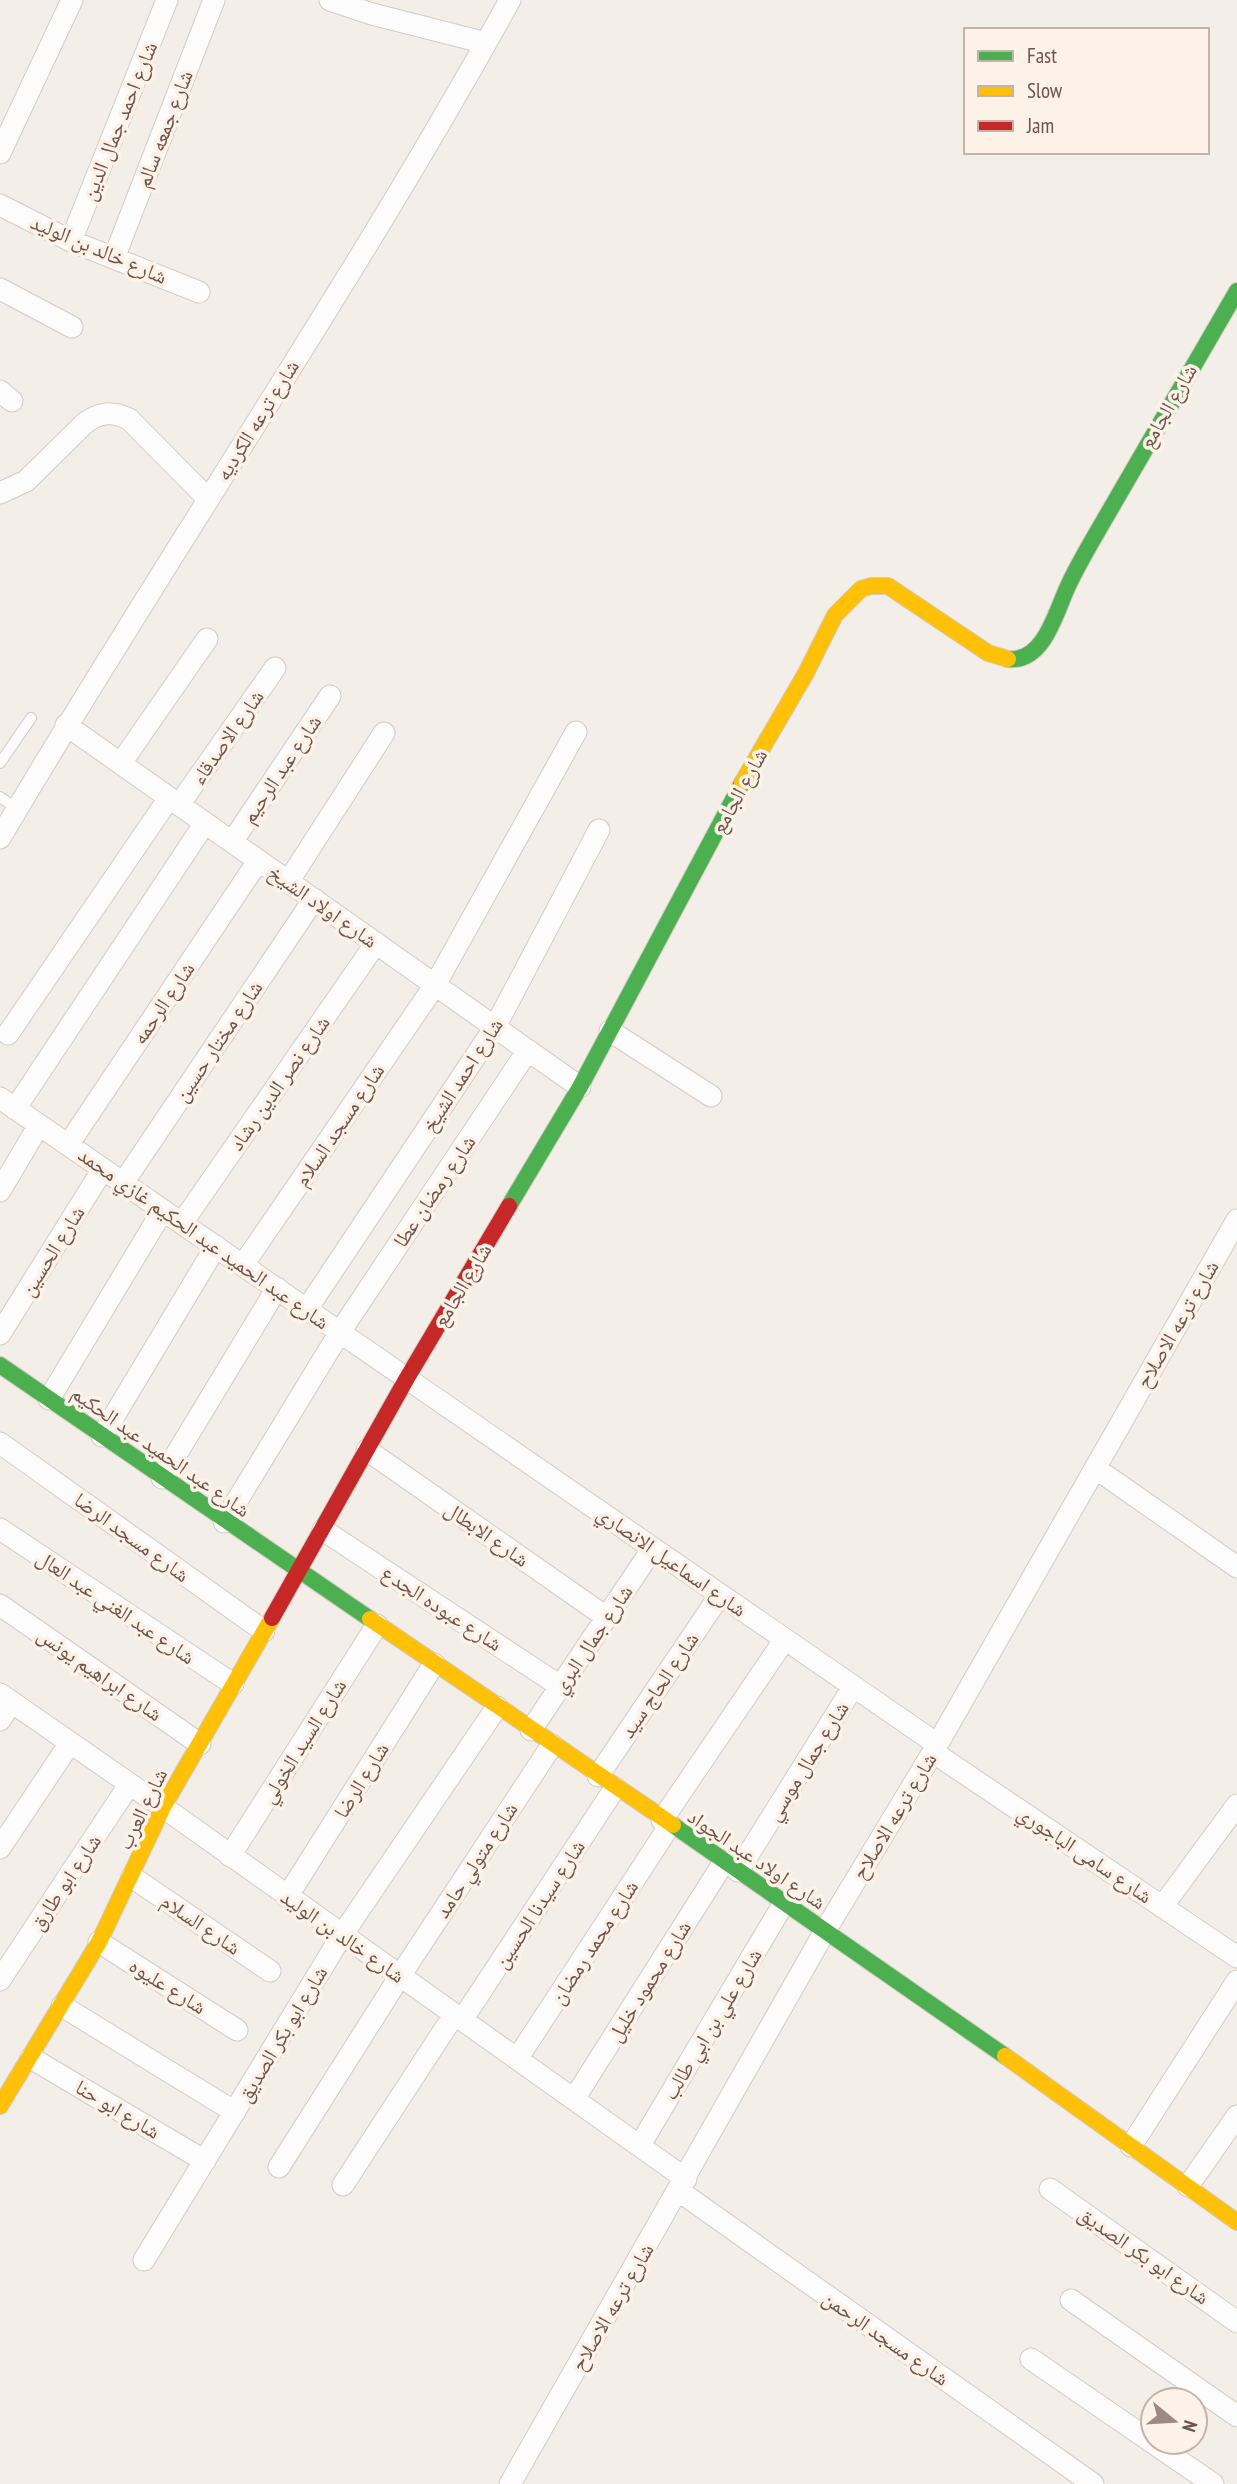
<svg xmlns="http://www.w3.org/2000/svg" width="1237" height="2484" viewBox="0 0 1237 2484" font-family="'PT Sans Narrow','Noto Naskh Arabic',sans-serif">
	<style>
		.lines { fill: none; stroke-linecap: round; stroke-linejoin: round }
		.lane-casing { stroke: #d3cbc6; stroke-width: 12 }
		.street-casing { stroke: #d3cbc6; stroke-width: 23 }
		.fast-casing { stroke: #d2cac5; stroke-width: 18 }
		.slow-casing { stroke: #d2cac5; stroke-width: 18 }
		.jam-casing { stroke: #d2cac5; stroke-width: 18 }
		.lane { stroke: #fdfcfc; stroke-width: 10 }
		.street { stroke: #fdfcfc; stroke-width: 21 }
		.fast { stroke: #4caf50; stroke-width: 16 }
		.slow { stroke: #ffc107; stroke-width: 16 }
		.jam { stroke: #c62828; stroke-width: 16 }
		.labels { text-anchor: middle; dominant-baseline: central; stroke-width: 7; stroke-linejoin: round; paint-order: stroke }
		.street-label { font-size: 21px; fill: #6e544c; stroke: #fcf2e8 }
	</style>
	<rect width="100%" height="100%" fill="#f4eee8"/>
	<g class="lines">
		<defs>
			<path id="lane" d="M 0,763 L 31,718
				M 0,797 L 17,809"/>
			<path id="street" d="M 330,0 L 372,14 L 486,43
				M 0,153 L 72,0
				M 0,205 L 71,241 L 199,292
				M 71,241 L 167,0
				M 114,258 L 214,0
				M 0,289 L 72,327
				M 0,391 L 12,401
				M 0,493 L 26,481 L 85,423 C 100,412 112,411 129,419 L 208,499
				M 66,725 L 580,1087
				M 121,763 L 207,639
				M 179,805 L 275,668
				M 0,838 C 166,556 352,286 510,0
				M 232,842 L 330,696
				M 288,882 L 384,733
				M 610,1031 L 711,1096
				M 8,1034 L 169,798
				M 0,1098 L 937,1744
				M 15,1109 L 205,823
				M 68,1145 L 258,861
				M 123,1183 L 314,899
				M 0,1191 L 39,1125
				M 182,1223 L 376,943
				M 243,1265 L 435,985 L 576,732
				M 307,1309 L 495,1027 L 599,830
				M 0,1334 L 103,1169
				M 49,1399 L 163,1210
				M 102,1436 L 216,1246
				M 0,1443 L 264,1631
				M 367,1450 L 606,1617
				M 1095,1468 L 1237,1567
				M 162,1478 L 277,1288
				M 224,1522 L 340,1332 L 528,1050
				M 0,1529 L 233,1684
				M 323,1530 L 560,1686
				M 0,1605 L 200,1744
				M 0,1694 L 163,1807 L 686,2179
				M 0,1720 L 12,1702
				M 531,1730 L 653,1548
				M 933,1752 L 1237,1957
				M 598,1776 L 720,1595
				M 662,1820 L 785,1639
				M 0,1848 L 70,1743
				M 230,1856 L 377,1625
				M 738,1871 L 853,1687
				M 132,1877 L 270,1971
				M 287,1897 L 434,1664
				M 1162,1907 L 1237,1805
				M 99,1942 L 237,2030
				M 0,1980 L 129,1785
				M 62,2006 L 235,2112
				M 462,2020 L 615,1788
				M 31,2058 L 205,2161
				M 517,2059 L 670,1825
				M 574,2099 L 724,1862
				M 640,2145 L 784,1903
				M 1131,2146 L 1237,1981
				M 279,2167 L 400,1976 L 552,1745
				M 343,2185 L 454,2015
				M 1188,2186 L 1237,2116
				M 1050,2189 L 1237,2322
				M 679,2191 L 1093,2484
				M 144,2260 L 342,1935 L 497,1707
				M 1071,2300 L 1237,2416
				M 1031,2359 L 1213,2484
				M 510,2484 L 825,1931 L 933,1752 L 1237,1220"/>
			<path id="fast" d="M 1008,659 C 1045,663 1056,610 1069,584 C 1076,569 1084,555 1092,541 L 1237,291
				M 509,1206 L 580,1087 L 742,783
				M 0,1365 L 370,1619
				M 673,1825 L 1005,2056"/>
			<path id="slow" d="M 742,783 L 806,673 L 835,615 L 861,589 L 871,586 L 888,586 L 988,653 L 1008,659
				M 370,1619 L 673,1825
				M 1005,2056 L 1237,2222
				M 0,2106 L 99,1942 L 163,1807 L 272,1618"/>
			<path id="jam" d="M 272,1618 L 407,1378 L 509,1206"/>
		</defs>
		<use href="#lane" class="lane-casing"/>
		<use href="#street" class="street-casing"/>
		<use href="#fast" class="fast-casing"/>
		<use href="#slow" class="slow-casing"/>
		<use href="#jam" class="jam-casing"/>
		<use href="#lane" class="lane"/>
		<use href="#street" class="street"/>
		<use href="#fast" class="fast"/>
		<use href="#slow" class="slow"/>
		<use href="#jam" class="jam"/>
	</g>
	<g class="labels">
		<g class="street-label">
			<text transform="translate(119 121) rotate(-68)">شارع احمد جمال الدين</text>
			<text transform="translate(164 129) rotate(-69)">شارع جمعه سالم</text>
			<text transform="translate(99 249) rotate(23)">شارع خالد بن الوليد</text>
			<text transform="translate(1168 406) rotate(-60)">شارع الجامع</text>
			<text transform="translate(257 420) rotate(-58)">شارع ترعه الكرديه</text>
			<text transform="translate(227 737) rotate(-55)">شارع الاصدقاء</text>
			<text transform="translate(281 769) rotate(-56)">شارع عبد الرحيم</text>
			<text transform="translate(739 791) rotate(-61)">شارع الجامع</text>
			<text transform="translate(323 906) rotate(35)">شارع اولاد الشيخ</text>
			<text transform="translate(163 1003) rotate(-56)">شارع الرحمه</text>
			<text transform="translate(218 1041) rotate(-56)">شارع مختار حسين</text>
			<text transform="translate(462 1075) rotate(-57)">شارع احمد الشيخ</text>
			<text transform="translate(279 1083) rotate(-55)">شارع نصر الدين رشاد</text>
			<text transform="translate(339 1125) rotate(-56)">شارع مسجد السلام</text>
			<text transform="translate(434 1191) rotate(-56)">شارع رمضان عطا</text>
			<text transform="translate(204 1238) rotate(35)">شارع عبد الحميد عبد الحكيم غازي محمد</text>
			<text transform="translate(52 1251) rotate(-58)">شارع الحسين</text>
			<text transform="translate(462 1285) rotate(-59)">شارع الجامع</text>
			<text transform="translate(1177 1324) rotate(-60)">شارع ترعه الاصلاح</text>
			<text transform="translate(161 1451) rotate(35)">شارع عبد الحميد عبد الحكيم</text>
			<text transform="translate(487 1534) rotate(35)">شارع الابطال</text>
			<text transform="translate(132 1537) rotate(36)">شارع مسجد الرضا</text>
			<text transform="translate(672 1561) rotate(35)">شارع اسماعيل الانصاري</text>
			<text transform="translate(116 1607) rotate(34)">شارع عبد الغني عبد العال</text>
			<text transform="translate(442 1608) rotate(33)">شارع عبوده الجدع</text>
			<text transform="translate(592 1639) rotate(-56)">شارع جمال البري</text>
			<text transform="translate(100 1674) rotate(35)">شارع ابراهيم يونس</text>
			<text transform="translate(659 1685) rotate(-56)">شارع الحاج سيد</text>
			<text transform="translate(303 1741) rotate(-58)">شارع السيد الخولي</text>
			<text transform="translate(807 1761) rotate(-58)">شارع جمال موسي</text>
			<text transform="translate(361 1780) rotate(-58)">شارع الرضا</text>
			<text transform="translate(142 1809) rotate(-64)">شارع العرب</text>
			<text transform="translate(894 1816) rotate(-59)">شارع ترعه الاصلاح</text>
			<text transform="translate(1085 1854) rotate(34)">شارع سامى الباجوري</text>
			<text transform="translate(757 1859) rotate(34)">شارع اولاد عبد الجواد</text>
			<text transform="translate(476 1860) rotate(-57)">شارع متولي حامد</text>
			<text transform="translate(65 1882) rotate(-56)">شارع ابو طارق</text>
			<text transform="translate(539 1904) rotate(-57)">شارع سيدنا الحسين</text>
			<text transform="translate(201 1924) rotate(34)">شارع السلام</text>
			<text transform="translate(343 1936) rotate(35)">شارع خالد بن الوليد</text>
			<text transform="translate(594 1942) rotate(-57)">شارع محمد رمضان</text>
			<text transform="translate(649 1981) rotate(-58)">شارع محمود خليل</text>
			<text transform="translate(168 1986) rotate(32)">شارع عليوه</text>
			<text transform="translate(712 2024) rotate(-59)">شارع علي بن ابي طالب</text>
			<text transform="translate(282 2034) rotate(-59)">شارع ابو بكر الصديق</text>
			<text transform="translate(118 2109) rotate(31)">شارع ابو حنا</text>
			<text transform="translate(1144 2255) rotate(35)">شارع ابو بكر الصديق</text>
			<text transform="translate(612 2307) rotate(-60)">شارع ترعه الاصلاح</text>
			<text transform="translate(886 2338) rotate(35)">شارع مسجد الرحمن</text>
		</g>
	</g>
	<rect x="964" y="28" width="245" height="126" fill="#fcf2e8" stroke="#c3b3aa" stroke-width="2"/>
	<rect x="978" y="51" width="35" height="10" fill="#4caf50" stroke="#c3b3aa" stroke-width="2"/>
	<text x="1027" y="63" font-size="21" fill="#6e544c">Fast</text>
	<rect x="978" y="86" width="35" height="10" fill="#ffc107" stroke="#c3b3aa" stroke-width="2"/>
	<text x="1027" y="98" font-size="21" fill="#6e544c">Slow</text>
	<rect x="978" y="121" width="35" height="10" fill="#c62828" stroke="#c3b3aa" stroke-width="2"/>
	<text x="1027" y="133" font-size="21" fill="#6e544c">Jam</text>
	<g transform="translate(1174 2421) rotate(108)"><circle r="33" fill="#fcf2e8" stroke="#c3b3aa" stroke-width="2"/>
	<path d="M0-5L12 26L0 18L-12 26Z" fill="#9d8a83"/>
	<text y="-10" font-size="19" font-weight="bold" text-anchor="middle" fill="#6e544c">N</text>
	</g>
</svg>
